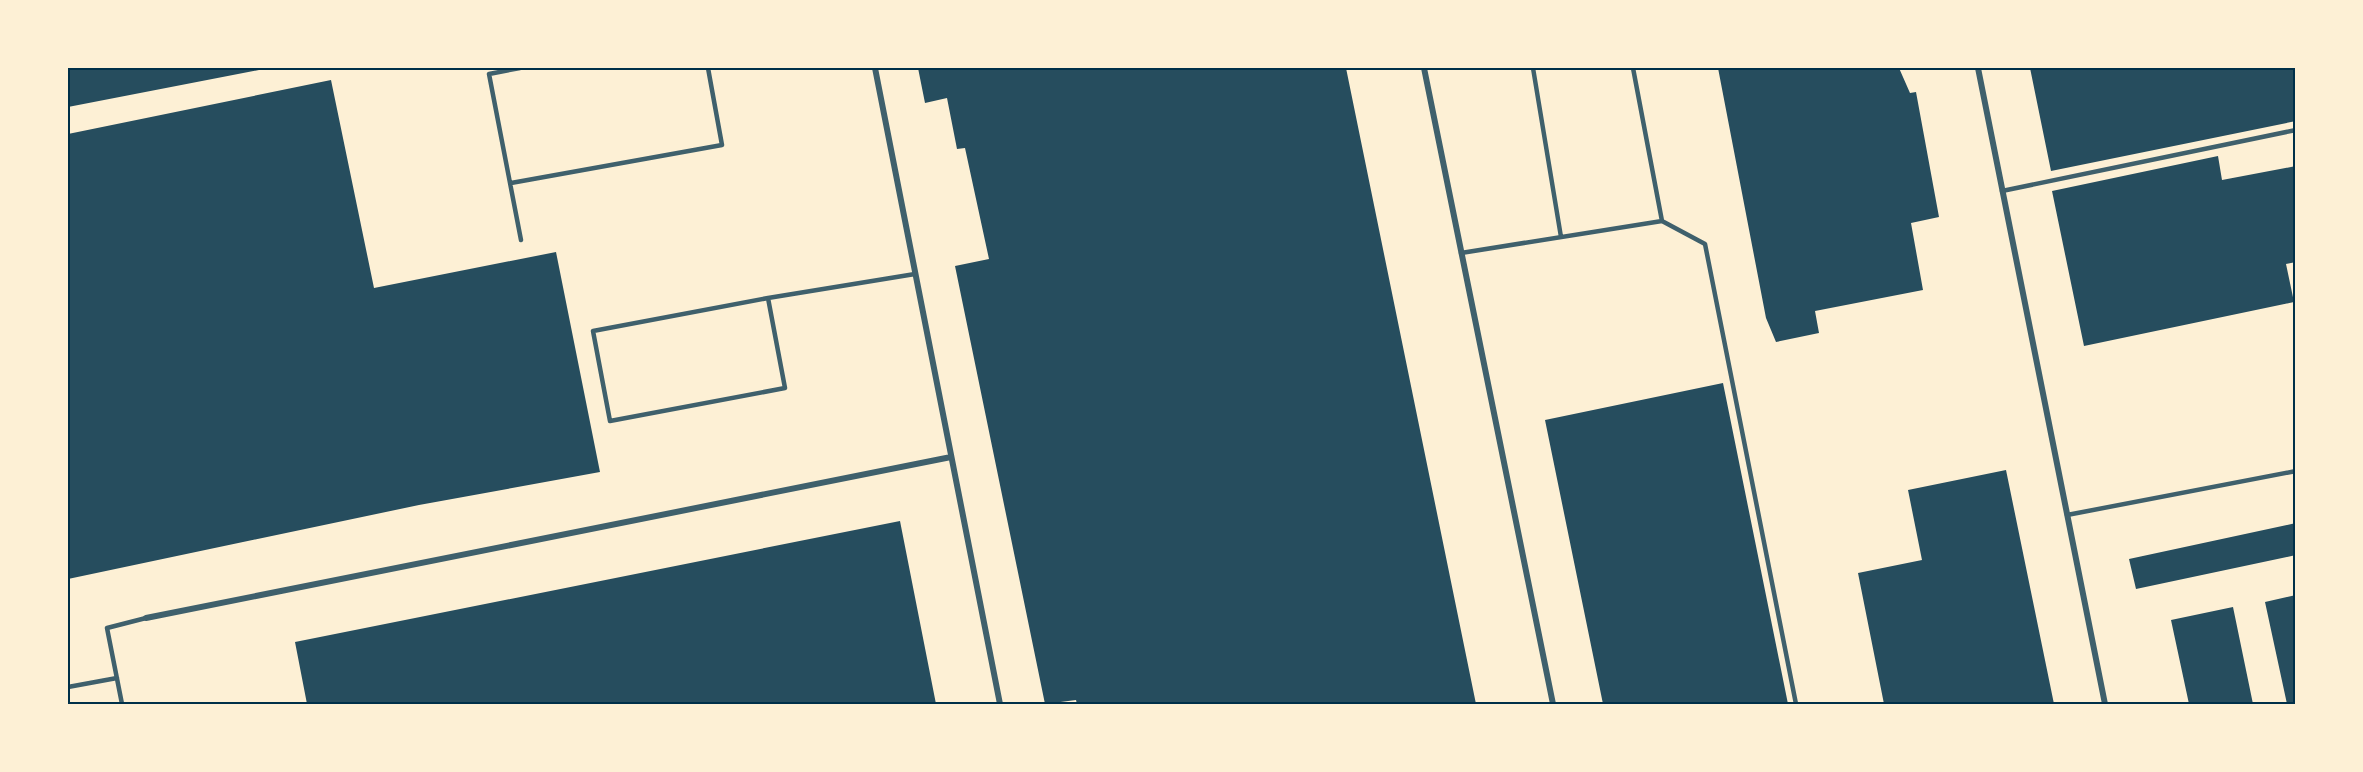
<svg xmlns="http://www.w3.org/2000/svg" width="2363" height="772" viewBox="0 0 2363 772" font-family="'Times New Roman',serif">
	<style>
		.building { fill: #264d5e }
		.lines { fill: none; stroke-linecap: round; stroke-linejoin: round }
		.service { stroke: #3f606c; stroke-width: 4.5 }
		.minor { stroke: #3f606c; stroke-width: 6 }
		.neatline { fill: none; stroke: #003049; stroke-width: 2 }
	</style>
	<rect width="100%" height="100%" fill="#fdf0d5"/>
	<path class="building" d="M 68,68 L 263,68 L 264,69 L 68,107 Z
		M 918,68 L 1346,68 L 1476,704 L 1077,704 L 1076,700 L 1045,704 L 955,266 L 989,259 L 965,148 L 957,149 L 947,98 L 925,103 Z
		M 1718,68 L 1899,68 L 1910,93 L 1916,92 L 1939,217 L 1911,223 L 1923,290 L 1815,311 L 1819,333 L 1776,342 L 1766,318 Z
		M 2030,68 L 2296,68 L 2296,121 L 2051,171 Z
		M 331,80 L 374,288 L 556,252 L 600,472 L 419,505 L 68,579 L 68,134 Z
		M 2218,156 L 2222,180 L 2296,166 L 2296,262 L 2286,264 L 2294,302 L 2084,346 L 2052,191 Z
		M 1723,383 L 1788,704 L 1603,704 L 1545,420 Z
		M 2006,470 L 2054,704 L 1884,704 L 1858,573 L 1922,560 L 1908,490 Z
		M 900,521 L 936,704 L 307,704 L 295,642 Z
		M 2296,523 L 2296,555 L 2136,589 L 2129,559 Z
		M 2296,595 L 2296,704 L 2287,704 L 2265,602 Z
		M 2233,607 L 2253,704 L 2189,704 L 2171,620 Z"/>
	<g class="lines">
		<path class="service" d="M 520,68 L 489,74 L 521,240
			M 1533,68 L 1561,237
			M 511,183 L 722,145 L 708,68
			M 2002,191 L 2296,130
			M 1662,221 L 1705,244 L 1796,704
			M 1461,253 L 1662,221 L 1633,68
			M 768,298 L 785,388 L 610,421 L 593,331 L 768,298 L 915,274
			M 2067,515 L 2296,471
			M 68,687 L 117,678
			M 122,704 L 107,628 L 146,618"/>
		<path class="minor" d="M 875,68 L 1000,704
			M 1424,68 L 1553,704
			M 1978,68 L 2105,704
			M 146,618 L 951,457"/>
	</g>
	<rect width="2363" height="772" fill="none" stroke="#fdf0d5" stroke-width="138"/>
	<rect x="69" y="69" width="2225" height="634" class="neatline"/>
</svg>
